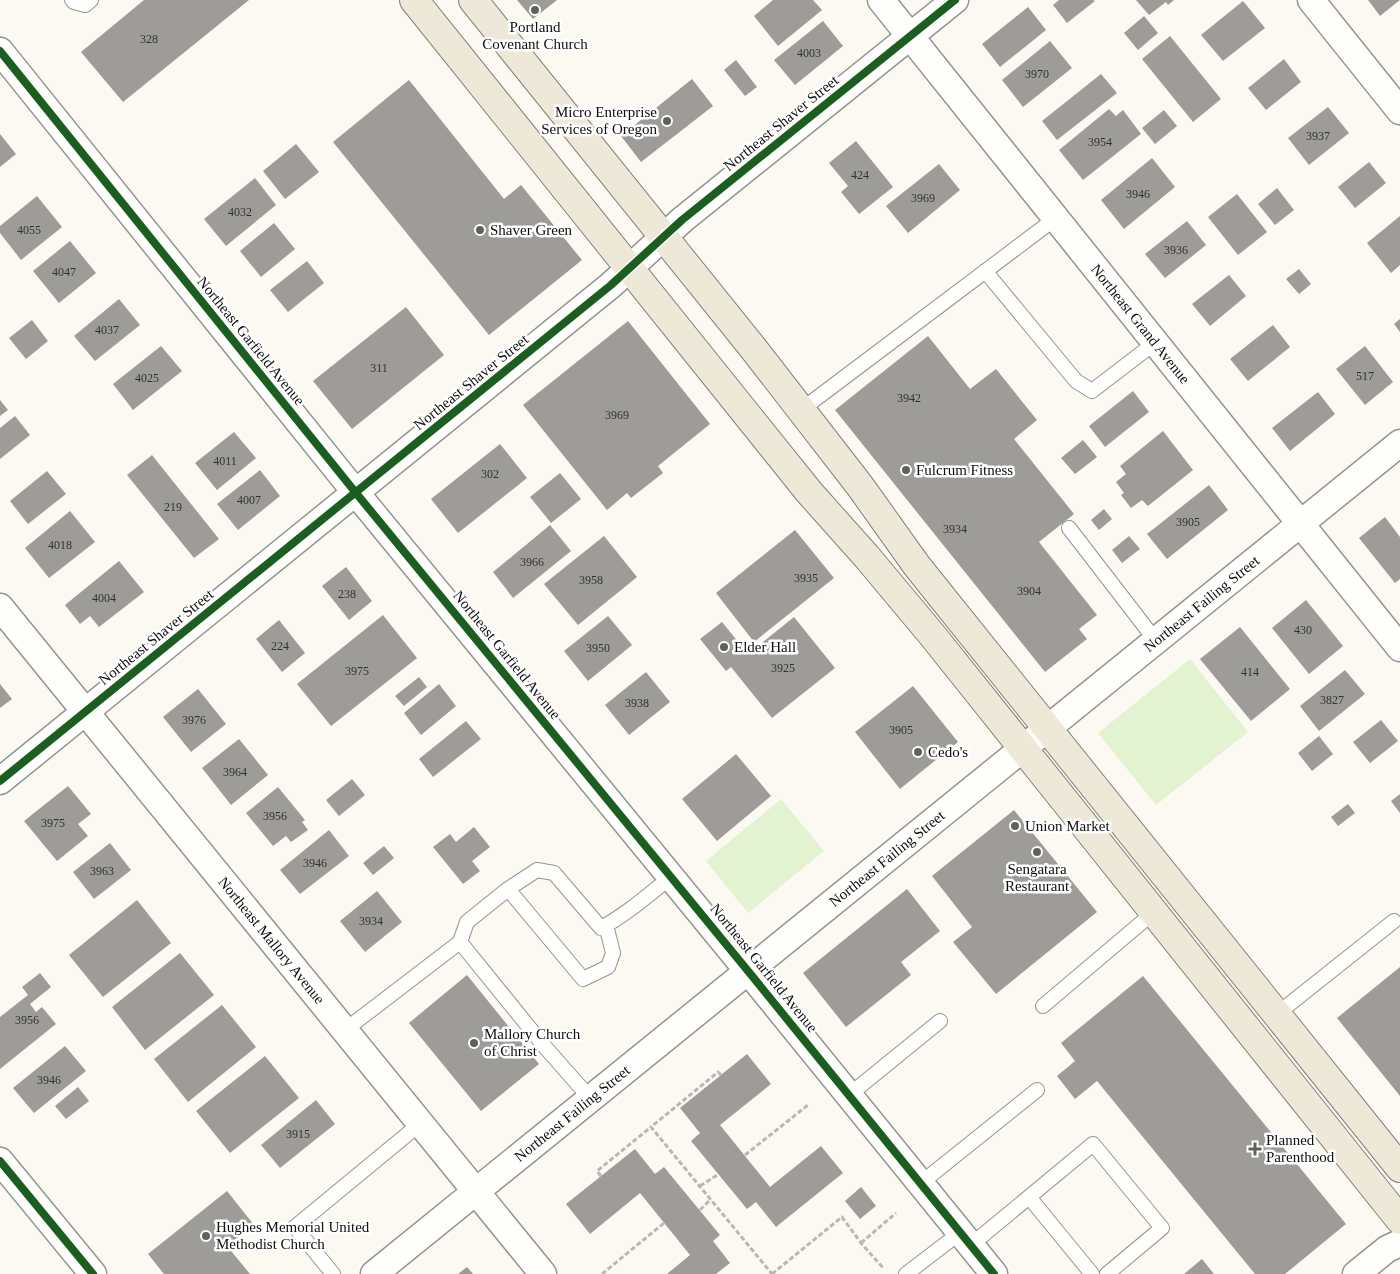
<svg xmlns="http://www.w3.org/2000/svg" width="1400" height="1274" viewBox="0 0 1400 1274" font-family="'Times New Roman',serif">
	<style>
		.green { fill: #e3f2d0 }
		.building { fill: #9e9c98 }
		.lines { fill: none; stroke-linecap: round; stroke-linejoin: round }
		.lane-casing { stroke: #959491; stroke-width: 16 }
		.street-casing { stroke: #959491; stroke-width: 29 }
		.primary-casing { stroke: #82817e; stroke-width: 30 }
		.path { stroke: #b8b8b6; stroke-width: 3; stroke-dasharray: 5 2.5; stroke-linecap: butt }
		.lane { stroke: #fefefd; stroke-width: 14 }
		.street { stroke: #fefefd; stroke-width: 26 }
		.primary { stroke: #ede8d8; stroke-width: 28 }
		.cycleway-casing { stroke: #fff; stroke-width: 11 }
		.cycleway { stroke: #1b5e20; stroke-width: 8 }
		.poi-dot { fill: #61605e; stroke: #fff; stroke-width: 2 }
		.labels { text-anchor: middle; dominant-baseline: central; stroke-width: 5; stroke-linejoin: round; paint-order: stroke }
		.number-label { font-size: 12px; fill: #323230 }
		.poi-label { font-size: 15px; fill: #0e0e0e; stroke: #fff; text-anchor: start }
		.street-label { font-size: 15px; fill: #0e0e0e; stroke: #fff }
	</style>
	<rect width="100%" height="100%" fill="#fbf9f2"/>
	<path class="green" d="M 1190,659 L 1248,732 L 1156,805 L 1098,733 Z
		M 781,799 L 824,851 L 748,913 L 706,861 Z"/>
	<path class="building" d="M 144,0 L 249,0 L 123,102 L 81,52 Z
		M 517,0 L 557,0 L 533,19 Z
		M 773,0 L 813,0 L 822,10 L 778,46 L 754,16 Z
		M 1059,0 L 1093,0 L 1095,1 L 1067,23 L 1053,5 Z
		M 1136,0 L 1174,0 L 1168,5 L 1166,2 L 1149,15 Z
		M 1368,0 L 1400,0 L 1380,16 Z
		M 1243,1 L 1265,28 L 1223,61 L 1201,35 Z
		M 1028,7 L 1046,30 L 1000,67 L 982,44 Z
		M 1144,16 L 1158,33 L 1138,50 L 1124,33 Z
		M 823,21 L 843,46 L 795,85 L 774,60 Z
		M 1170,36 L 1221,99 L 1193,122 L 1142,59 Z
		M 1050,41 L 1072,68 L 1023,107 L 1002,80 Z
		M 1284,59 L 1301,82 L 1266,110 L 1248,88 Z
		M 736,60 L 757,87 L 745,96 L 724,70 Z
		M 1101,74 L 1117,93 L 1057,140 L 1042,121 Z
		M 692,79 L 713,106 L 641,162 L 621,136 Z
		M 409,80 L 504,199 L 521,185 L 582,260 L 489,335 L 333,142 Z
		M 1328,107 L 1349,133 L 1309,165 L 1288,138 Z
		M 1109,109 L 1116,116 L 1123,110 L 1141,134 L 1083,180 L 1059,150 Z
		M 1164,110 L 1177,126 L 1155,144 L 1142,128 Z
		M 0,134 L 16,154 L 0,167 Z
		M 856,141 L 893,187 L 859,214 L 841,192 L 848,186 L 829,163 Z
		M 296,144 L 319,172 L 285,199 L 263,171 Z
		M 1152,158 L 1175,187 L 1124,229 L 1101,200 Z
		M 1369,162 L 1386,183 L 1355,208 L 1338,187 Z
		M 939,164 L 960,190 L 908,233 L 886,206 Z
		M 255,178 L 276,205 L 226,246 L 204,219 Z
		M 1277,188 L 1294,210 L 1275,225 L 1258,204 Z
		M 1237,194 L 1267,232 L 1238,255 L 1208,217 Z
		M 37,196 L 62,227 L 21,260 L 0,233 L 0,226 Z
		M 1400,216 L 1400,265 L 1391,273 L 1367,243 Z
		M 1187,221 L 1206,245 L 1165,278 L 1145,254 Z
		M 274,223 L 295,249 L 261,277 L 240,251 Z
		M 70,241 L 96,273 L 59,303 L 33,271 Z
		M 307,261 L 324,283 L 288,312 L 270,290 Z
		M 1299,269 L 1311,284 L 1299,294 L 1286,279 Z
		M 1229,275 L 1246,296 L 1210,326 L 1192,304 Z
		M 119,299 L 140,325 L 95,361 L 74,336 Z
		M 406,307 L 444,355 L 352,429 L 313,381 Z
		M 1400,319 L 1400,332 L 1394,324 Z
		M 32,320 L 48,341 L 26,359 L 9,338 Z
		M 628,321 L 710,424 L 658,466 L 663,473 L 631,498 L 627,493 L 607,510 L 523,405 Z
		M 1273,325 L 1290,347 L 1248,381 L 1230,359 Z
		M 928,336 L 970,389 L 996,369 L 1037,420 L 1014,439 L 1074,514 L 1039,542 L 1097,615 L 1079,629 L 1087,639 L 1045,672 L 835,410 Z
		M 161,346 L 182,371 L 133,410 L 113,384 Z
		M 1365,346 L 1393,382 L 1365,405 L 1336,369 Z
		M 1133,391 L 1149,412 L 1105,447 L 1089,426 Z
		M 1318,392 L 1335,414 L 1290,451 L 1272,428 Z
		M 0,400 L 8,410 L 0,416 Z
		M 15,416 L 30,435 L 0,459 L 0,428 Z
		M 1163,431 L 1193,470 L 1148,506 L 1142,500 L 1131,508 L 1121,495 L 1124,493 L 1116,482 L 1126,474 L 1120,466 Z
		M 234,432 L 256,458 L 217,490 L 195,463 Z
		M 1083,440 L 1097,457 L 1075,474 L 1061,458 Z
		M 500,444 L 527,478 L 458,533 L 431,499 Z
		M 152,455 L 219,539 L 194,558 L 127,475 Z
		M 260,470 L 280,496 L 238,530 L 217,504 Z
		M 47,471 L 66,494 L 28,524 L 10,501 Z
		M 560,473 L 581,499 L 551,523 L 530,497 Z
		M 1209,485 L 1228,510 L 1167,559 L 1147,534 Z
		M 1104,509 L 1112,519 L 1099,530 L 1091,520 Z
		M 70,511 L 95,542 L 49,578 L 25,548 Z
		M 1385,517 L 1400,537 L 1400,579 L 1395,583 L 1359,538 Z
		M 550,525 L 571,551 L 513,598 L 493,572 Z
		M 795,530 L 834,578 L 754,642 L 716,593 Z
		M 604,536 L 637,577 L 578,625 L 544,584 Z
		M 1129,536 L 1140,549 L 1122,563 L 1112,550 Z
		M 119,561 L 144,592 L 99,627 L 90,616 L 80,624 L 65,605 Z
		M 346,567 L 372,601 L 349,620 L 322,586 Z
		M 1306,600 L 1343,646 L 1309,674 L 1272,628 Z
		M 383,615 L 417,658 L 331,726 L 297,684 Z
		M 608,616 L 632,645 L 588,681 L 564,651 Z
		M 794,617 L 835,668 L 772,718 L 731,667 L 726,671 L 700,639 L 722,622 L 748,654 Z
		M 279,620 L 305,653 L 282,672 L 256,639 Z
		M 1240,627 L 1290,689 L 1251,721 L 1200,659 Z
		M 1345,670 L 1365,694 L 1319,731 L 1300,706 Z
		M 646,672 L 670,702 L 629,735 L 605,705 Z
		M 419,677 L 427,687 L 404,706 L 395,696 Z
		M 0,684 L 12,699 L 0,708 Z
		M 439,684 L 456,706 L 421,735 L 404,713 Z
		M 913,686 L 958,742 L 900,789 L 855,732 Z
		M 198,689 L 226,724 L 191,752 L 163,717 Z
		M 1381,720 L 1398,741 L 1370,763 L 1353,742 Z
		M 466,721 L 481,739 L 433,777 L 419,759 Z
		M 1319,736 L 1333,754 L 1312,771 L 1298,753 Z
		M 239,739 L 268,775 L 231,805 L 202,768 Z
		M 736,754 L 771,796 L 717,841 L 682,799 Z
		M 352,779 L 365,795 L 339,816 L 326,800 Z
		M 68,786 L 91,814 L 78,824 L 88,836 L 57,861 L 24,821 Z
		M 278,787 L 305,820 L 302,822 L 308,830 L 291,842 L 286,836 L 273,846 L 246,813 Z
		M 1400,794 L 1400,813 L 1391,801 Z
		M 1348,804 L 1355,813 L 1338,826 L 1331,817 Z
		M 1014,810 L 1097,912 L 996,994 L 953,942 L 972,927 L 932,876 Z
		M 474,827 L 490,847 L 472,861 L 480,871 L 463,884 L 433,847 L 450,834 L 456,842 Z
		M 329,830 L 349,856 L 300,894 L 280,870 Z
		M 110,843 L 131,870 L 94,899 L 73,872 Z
		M 384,846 L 394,858 L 373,875 L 363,863 Z
		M 907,889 L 940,931 L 901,962 L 911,975 L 846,1027 L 803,973 Z
		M 377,891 L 402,922 L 365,952 L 340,921 Z
		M 137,900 L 171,943 L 103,997 L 69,955 Z
		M 180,953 L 214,995 L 145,1050 L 112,1007 Z
		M 1400,967 L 1400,1096 L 1337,1018 Z
		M 40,973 L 51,987 L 30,1004 L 36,1012 L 42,1007 L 56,1024 L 0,1069 L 0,1017 L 28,995 L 22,987 Z
		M 467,975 L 539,1064 L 481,1111 L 409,1023 Z
		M 1143,976 L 1346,1224 L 1285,1274 L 1255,1274 L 1097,1081 L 1075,1099 L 1057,1076 L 1075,1061 L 1061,1043 Z
		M 222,1005 L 256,1047 L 188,1102 L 154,1059 Z
		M 65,1046 L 86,1071 L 34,1113 L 13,1088 Z
		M 747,1054 L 771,1084 L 720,1125 L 770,1187 L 821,1146 L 843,1173 L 776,1227 L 756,1202 L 747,1209 L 691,1141 L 700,1133 L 680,1108 Z
		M 265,1056 L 299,1098 L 230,1153 L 196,1111 Z
		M 78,1087 L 89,1101 L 66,1119 L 55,1106 Z
		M 316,1100 L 335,1124 L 280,1168 L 261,1145 Z
		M 635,1149 L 655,1174 L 664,1167 L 720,1235 L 713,1241 L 730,1263 L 716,1274 L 667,1274 L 690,1255 L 640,1193 L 590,1234 L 566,1204 Z
		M 861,1187 L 876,1206 L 860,1219 L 845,1201 Z
		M 227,1191 L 254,1225 L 227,1246 L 250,1274 L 164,1274 L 148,1254 Z
		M 1202,1259 L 1214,1274 L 1184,1274 Z
		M 467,1267 L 473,1274 L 458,1274 Z"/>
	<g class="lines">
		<defs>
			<path id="lane" d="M 72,0 L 74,2 L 85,5 L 91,0
				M 985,271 L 1076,381 L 1092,391 L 1156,342
				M 801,410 L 1056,218
				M 1069,528 L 1156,641
				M 606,925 L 613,953 L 608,967 L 583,979 L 508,889 L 537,870 L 554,873 L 601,928 C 627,914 648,895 671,877
				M 460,942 L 545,1047 L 590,1098
				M 1043,1006 L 1154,912
				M 1277,1014 L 1394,921
				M 345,1030 L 460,942 L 467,922 L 508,889
				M 849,1095 L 940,1021
				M 921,1183 L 1037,1090
				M 1029,1197 L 1092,1274
				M 971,1245 L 1093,1144 L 1162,1228 L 1107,1274
				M 333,1274 L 295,1227 L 421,1123
				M 906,1274 L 961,1232"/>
			<g id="street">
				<path id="s1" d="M 881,0 L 1400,648"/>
				<path d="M 1311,0 L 1400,111"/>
				<path d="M 0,51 L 356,493 L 748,971 L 994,1274"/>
				<path id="s2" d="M 0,607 L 543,1274"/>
				<path d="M 0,781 L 611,285 L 682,220 L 955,0"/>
				<path d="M 0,1161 L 93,1274"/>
				<path id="s3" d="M 374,1274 L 1400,443"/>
				<path d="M 1356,1274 L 1387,1249 L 1400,1243"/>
			</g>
			<path id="primary" d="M 414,0 L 809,492 L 867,557 L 933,636 L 1400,1220
				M 473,0 L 753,348 L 860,486 L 917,566 L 1400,1168"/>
		</defs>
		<use href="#lane" class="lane-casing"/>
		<use href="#street" class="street-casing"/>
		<use href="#primary" class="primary-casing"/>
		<path class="path" d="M 721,1075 L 718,1072 L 651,1127 L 772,1274
			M 745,1155 L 808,1105
			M 601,1176 L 597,1171 L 651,1127
			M 700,1186 L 719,1174
			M 700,1210 L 711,1199
			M 861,1243 L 896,1213
			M 602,1274 L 664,1223
			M 772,1274 L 842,1217 L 861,1243 L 884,1269"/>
		<use href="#lane" class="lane"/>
		<use href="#street" class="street"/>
		<use href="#primary" class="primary"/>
		<defs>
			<path id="cycleway" d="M 0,51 L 356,493 L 748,971 L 994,1274
				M 0,781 L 611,285 L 682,220 L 955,0
				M 0,1161 L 93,1274"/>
		</defs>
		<use href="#cycleway" class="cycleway-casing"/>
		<use href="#cycleway" class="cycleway"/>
	</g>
	<g class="poi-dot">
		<circle cx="535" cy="10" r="5"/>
		<circle cx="667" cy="121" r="5"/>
		<circle cx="480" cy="230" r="5"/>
		<circle cx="906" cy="470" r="5"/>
		<circle cx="724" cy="647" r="5"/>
		<circle cx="918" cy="752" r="5"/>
		<circle cx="1015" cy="826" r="5"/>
		<circle cx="1037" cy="852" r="5"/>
		<circle cx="474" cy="1043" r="5"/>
		<path d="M1252.5 1141.5h5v5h5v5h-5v5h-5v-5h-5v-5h5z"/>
		<circle cx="206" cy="1236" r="5"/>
	</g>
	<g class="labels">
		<g class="number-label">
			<text x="149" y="39">328</text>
			<text x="809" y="53">4003</text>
			<text x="1037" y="74">3970</text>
			<text x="1318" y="136">3937</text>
			<text x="1100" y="142">3954</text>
			<text x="860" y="175">424</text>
			<text x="1138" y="194">3946</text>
			<text x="923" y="198">3969</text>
			<text x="240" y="212">4032</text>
			<text x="29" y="230">4055</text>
			<text x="1176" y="250">3936</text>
			<text x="64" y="272">4047</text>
			<text x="107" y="330">4037</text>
			<text x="379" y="368">311</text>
			<text x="1365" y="376">517</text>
			<text x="147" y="378">4025</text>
			<text x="909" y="398">3942</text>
			<text x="617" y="415">3969</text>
			<text x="225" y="461">4011</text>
			<text x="490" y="474">302</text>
			<text x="249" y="500">4007</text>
			<text x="173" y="507">219</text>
			<text x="1188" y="522">3905</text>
			<text x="955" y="529">3934</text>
			<text x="60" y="545">4018</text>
			<text x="532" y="562">3966</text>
			<text x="806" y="578">3935</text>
			<text x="591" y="580">3958</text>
			<text x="1029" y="591">3904</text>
			<text x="347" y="594">238</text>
			<text x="104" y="598">4004</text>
			<text x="1303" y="630">430</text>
			<text x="280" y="646">224</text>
			<text x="598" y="648">3950</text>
			<text x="783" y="668">3925</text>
			<text x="357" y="671">3975</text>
			<text x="1250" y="672">414</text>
			<text x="1332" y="700">3827</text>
			<text x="637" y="703">3938</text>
			<text x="194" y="720">3976</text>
			<text x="901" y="730">3905</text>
			<text x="235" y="772">3964</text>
			<text x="275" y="816">3956</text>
			<text x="53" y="823">3975</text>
			<text x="315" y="863">3946</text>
			<text x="102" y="871">3963</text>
			<text x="371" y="921">3934</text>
			<text x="27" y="1020">3956</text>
			<text x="49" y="1080">3946</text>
			<text x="298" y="1134">3915</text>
		</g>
		<g class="poi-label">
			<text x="535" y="27" text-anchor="middle">Portland<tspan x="535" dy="17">Covenant Church</tspan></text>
			<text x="657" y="112" text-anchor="end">Micro Enterprise<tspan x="657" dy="17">Services of Oregon</tspan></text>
			<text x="490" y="230">Shaver Green</text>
			<text x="916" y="470">Fulcrum Fitness</text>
			<text x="734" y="647">Elder Hall</text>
			<text x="928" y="752">Cedo's</text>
			<text x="1025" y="826">Union Market</text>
			<text x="1037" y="869" text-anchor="middle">Sengatara<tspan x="1037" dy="17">Restaurant</tspan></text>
			<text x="484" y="1034">Mallory Church<tspan x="484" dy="17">of Christ</tspan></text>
			<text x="1266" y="1140">Planned<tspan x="1266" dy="17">Parenthood</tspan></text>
			<text x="216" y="1227">Hughes Memorial United<tspan x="216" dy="17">Methodist Church</tspan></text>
		</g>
		<g class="street-label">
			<text transform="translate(781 123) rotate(-39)">Northeast Shaver Street</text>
			<text stroke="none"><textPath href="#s1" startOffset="415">Northeast Grand Avenue</textPath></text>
			<text transform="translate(251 341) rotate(51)">Northeast Garfield Avenue</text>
			<text transform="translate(471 382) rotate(-39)">Northeast Shaver Street</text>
			<text stroke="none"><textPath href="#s3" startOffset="1065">Northeast Failing Street</textPath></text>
			<text transform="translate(156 637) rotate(-39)">Northeast Shaver Street</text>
			<text transform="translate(507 655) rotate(51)">Northeast Garfield Avenue</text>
			<text stroke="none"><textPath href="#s3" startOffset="660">Northeast Failing Street</textPath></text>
			<text stroke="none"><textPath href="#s2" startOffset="430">Northeast Mallory Avenue</textPath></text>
			<text transform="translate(764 968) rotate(51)">Northeast Garfield Avenue</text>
			<text stroke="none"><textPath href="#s3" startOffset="255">Northeast Failing Street</textPath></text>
		</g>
	</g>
</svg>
